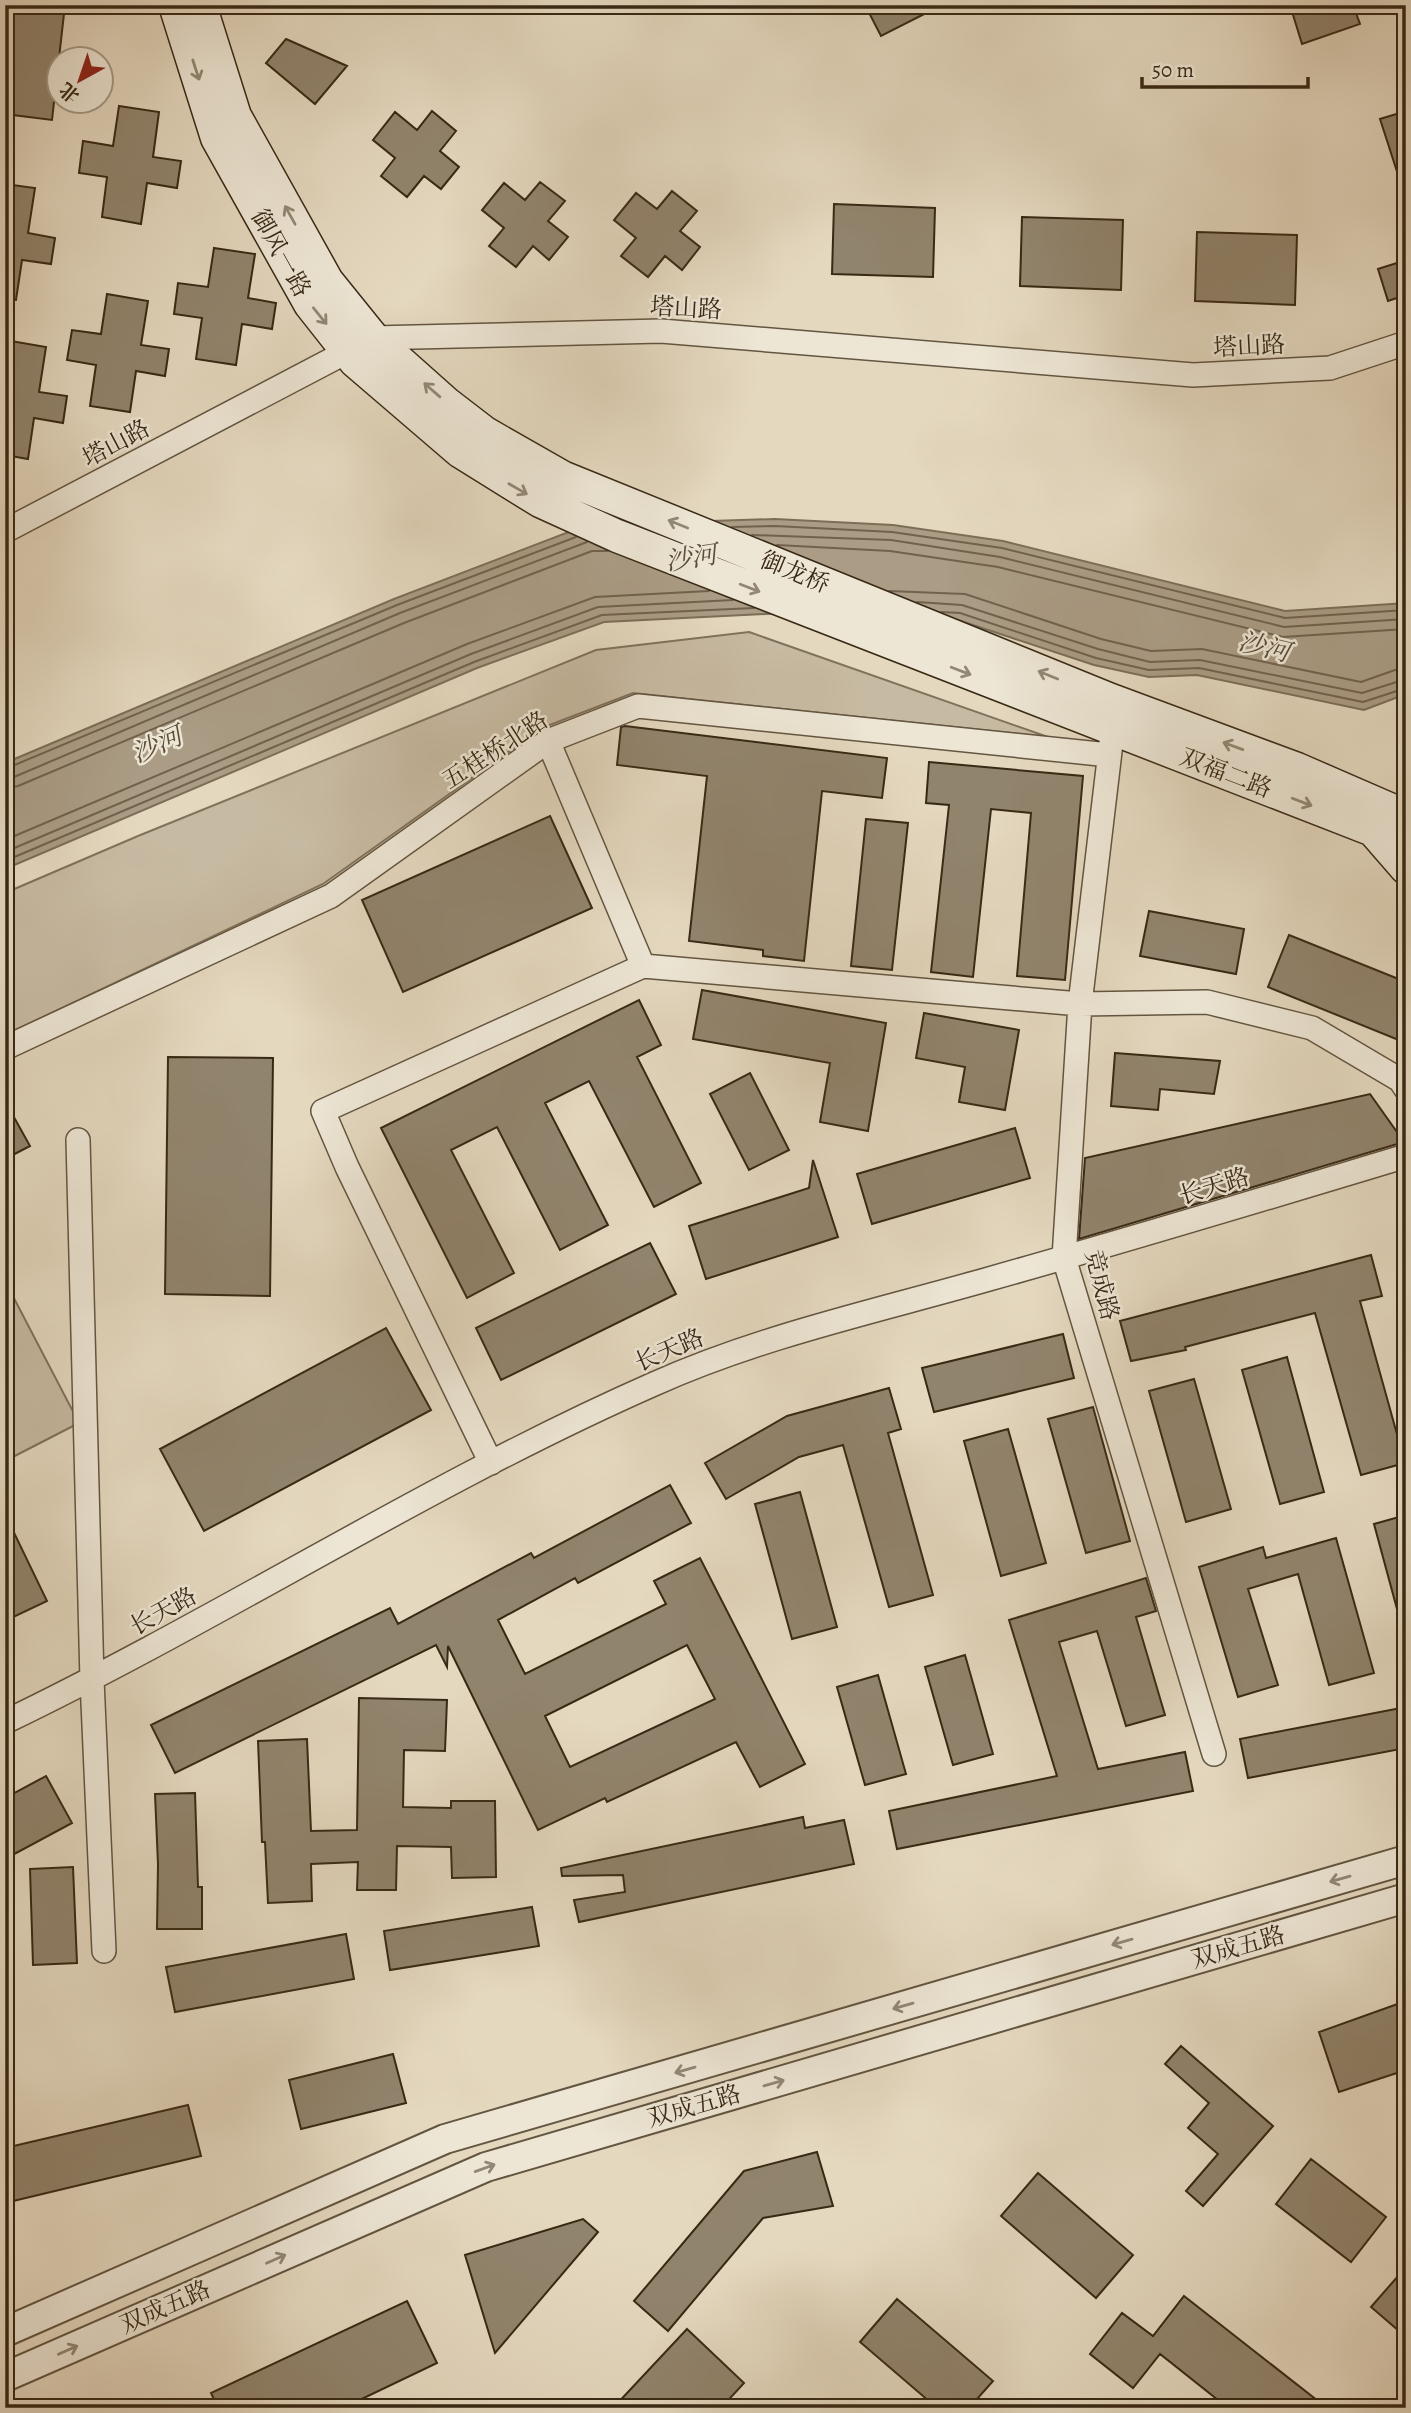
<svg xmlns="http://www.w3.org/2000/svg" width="1411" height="2413" viewBox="0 0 1411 2413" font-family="Alegreya,'Noto Serif SC',serif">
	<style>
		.green { fill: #c7baa2; stroke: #80725c; stroke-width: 2 }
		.water { fill: #aa9c85; stroke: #7c6e58; stroke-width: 2 }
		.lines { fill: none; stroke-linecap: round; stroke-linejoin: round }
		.shore { stroke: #71624d; stroke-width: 2 }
		.building { fill: #91846d; stroke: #382915; stroke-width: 2; fill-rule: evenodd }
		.minor-casing { stroke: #635540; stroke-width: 26 }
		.tertiary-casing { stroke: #635540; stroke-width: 32 }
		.secondary-casing { stroke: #382915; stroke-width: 35 }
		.minor { stroke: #ede6d5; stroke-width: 23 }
		.tertiary { stroke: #ede6d5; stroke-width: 28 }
		.secondary { stroke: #ede6d5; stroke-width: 32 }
		.oneway { stroke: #928875 }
		.labels { text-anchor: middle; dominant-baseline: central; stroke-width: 5; stroke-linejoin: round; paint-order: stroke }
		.street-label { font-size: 24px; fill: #382915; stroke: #ede6d5 }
		.water-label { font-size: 26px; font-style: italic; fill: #5a4c37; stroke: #ede6d5 }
	</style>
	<rect width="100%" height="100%" fill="#e4d8bf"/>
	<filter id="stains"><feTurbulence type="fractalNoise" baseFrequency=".00286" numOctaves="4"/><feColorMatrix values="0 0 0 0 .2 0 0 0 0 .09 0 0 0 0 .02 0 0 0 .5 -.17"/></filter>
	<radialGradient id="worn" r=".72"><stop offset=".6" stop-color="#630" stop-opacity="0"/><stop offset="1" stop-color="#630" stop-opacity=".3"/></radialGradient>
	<path class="green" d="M 749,632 L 1048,737 L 633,693 L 542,728 L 323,884 L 5,1035 L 5,893 L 138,836 L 596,650 Z
		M 5,1281 L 79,1423 L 5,1461 Z"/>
	<path class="water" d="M 775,519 L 893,525 L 1003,541 L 1285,611 L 1406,603 L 1406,694 L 1364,710 L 1197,675 L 1149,677 L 1094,665 L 958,620 L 785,613 L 604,622 L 477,668 L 5,869 L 5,763 L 394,599 L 587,525 Z"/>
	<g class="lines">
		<path class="shore" d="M 732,527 L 775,526 L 892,532 L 1002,548 L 1285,618 L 1406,610
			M 752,535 L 891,540 L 1000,557 L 1284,627 L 1406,619
			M 777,545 L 890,551 L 998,567 L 1283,637 L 1406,629
			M 889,591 L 965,594 L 1101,639 L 1151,651 L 1202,649 L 1361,682 L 1395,670 L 1406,668
			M 917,602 L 962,605 L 1098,649 L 1150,662 L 1200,660 L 1362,693 L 1406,679
			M 941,612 L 960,613 L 1096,658 L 1149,670 L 1199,668 L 1363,702 L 1406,688
			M 5,769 L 397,605 L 576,537
			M 5,778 L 14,777 L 400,613 L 587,542
			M 5,789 L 18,786 L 404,623 L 592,551 L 607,551
			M 5,840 L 467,644 L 595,597 L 709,591
			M 5,852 L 471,654 L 598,607 L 733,600
			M 5,861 L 474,662 L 602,615 L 754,608"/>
	</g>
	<path class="building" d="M 5,5 L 65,5 L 52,120 L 5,114 Z
		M 865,5 L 942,5 L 881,36 Z
		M 1290,5 L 1353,5 L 1360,24 L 1302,44 Z
		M 286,39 L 347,66 L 315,104 L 266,63 Z
		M 119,106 L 159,112 L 153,157 L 181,161 L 177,188 L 147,183 L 141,224 L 102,217 L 107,177 L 79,173 L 83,141 L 113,146 Z
		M 432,111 L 456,131 L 440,151 L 459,167 L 441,189 L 424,176 L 407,197 L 381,176 L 395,158 L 373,140 L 395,112 L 417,130 Z
		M 1406,111 L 1406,186 L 1402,187 L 1380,119 Z
		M 540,182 L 565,201 L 548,221 L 568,237 L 549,260 L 533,246 L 516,267 L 489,246 L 504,228 L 482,210 L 504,183 L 525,200 Z
		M 5,184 L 35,188 L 28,233 L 55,238 L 51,264 L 22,260 L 16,300 L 5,299 Z
		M 672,191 L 697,211 L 680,231 L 700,247 L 682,270 L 665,256 L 648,277 L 621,256 L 636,238 L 614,220 L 636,193 L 657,209 Z
		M 834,204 L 935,208 L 933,277 L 832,274 Z
		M 1022,217 L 1123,220 L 1121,290 L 1020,286 Z
		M 1197,232 L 1297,235 L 1295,305 L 1195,301 Z
		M 214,248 L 255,254 L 248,298 L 276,303 L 272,329 L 242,324 L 236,365 L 196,359 L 202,318 L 174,314 L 178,283 L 208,287 Z
		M 1406,260 L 1406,295 L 1388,301 L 1378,269 Z
		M 107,294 L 148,301 L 141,345 L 169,349 L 165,376 L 136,371 L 130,412 L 90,406 L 96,365 L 67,360 L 72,330 L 101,334 Z
		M 5,340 L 46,347 L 39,392 L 67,396 L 63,423 L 34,418 L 28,459 L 5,455 Z
		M 625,726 L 887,758 L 882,798 L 822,791 L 804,961 L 763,956 L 763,950 L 689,941 L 707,776 L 617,765 L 621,727 Z
		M 929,762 L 1083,776 L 1065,980 L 1017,976 L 1031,813 L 991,809 L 973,977 L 931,972 L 949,805 L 926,803 Z
		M 550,816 L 592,908 L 403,992 L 362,900 Z
		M 866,819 L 908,823 L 892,970 L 851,966 Z
		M 1149,911 L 1244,929 L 1236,974 L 1140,956 Z
		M 1289,935 L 1406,982 L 1406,1043 L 1268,987 Z
		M 702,990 L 886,1023 L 868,1131 L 820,1122 L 830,1063 L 693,1039 Z
		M 639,1000 L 661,1045 L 637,1057 L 701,1183 L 654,1207 L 589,1081 L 545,1103 L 608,1225 L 560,1250 L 497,1127 L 451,1150 L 514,1273 L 467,1298 L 381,1128 Z
		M 924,1013 L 1019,1030 L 1005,1110 L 959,1102 L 965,1067 L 916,1058 Z
		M 1115,1053 L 1220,1061 L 1214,1094 L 1160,1089 L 1158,1110 L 1111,1106 Z
		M 168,1057 L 273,1058 L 270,1296 L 165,1294 Z
		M 750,1073 L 789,1150 L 749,1170 L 710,1094 Z
		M 1370,1094 L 1404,1142 L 1079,1239 L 1085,1158 Z
		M 5,1101 L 30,1146 L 5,1159 Z
		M 1015,1128 L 1030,1178 L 872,1224 L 857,1174 Z
		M 813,1160 L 838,1237 L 706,1279 L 689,1226 L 809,1188 Z
		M 650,1243 L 676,1294 L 501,1380 L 476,1328 Z
		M 1371,1255 L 1382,1296 L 1360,1301 L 1405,1463 L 1361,1475 L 1315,1313 L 1185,1347 L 1186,1350 L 1131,1361 L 1120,1321 Z
		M 386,1328 L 431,1410 L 204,1531 L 160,1449 Z
		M 1063,1334 L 1074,1378 L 934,1412 L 922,1368 Z
		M 1287,1357 L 1324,1492 L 1280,1504 L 1242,1370 Z
		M 1194,1379 L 1231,1509 L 1186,1522 L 1149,1391 Z
		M 889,1388 L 901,1429 L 888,1433 L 933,1595 L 889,1607 L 843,1445 L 799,1457 L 726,1499 L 705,1463 L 787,1416 Z
		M 1093,1407 L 1130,1541 L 1086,1553 L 1048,1419 Z
		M 1008,1429 L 1046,1563 L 1001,1576 L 964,1441 Z
		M 670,1485 L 691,1523 L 578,1583 L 575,1578 L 498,1620 L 525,1674 L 666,1604 L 654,1581 L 700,1558 L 805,1764 L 760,1787 L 736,1742 L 607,1802 L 605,1798 L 538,1830 L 448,1646 L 447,1667 L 436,1645 L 175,1773 L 151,1725 L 390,1608 L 398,1624 L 531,1553 L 534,1558 ZM 687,1645 L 715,1699 L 570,1767 L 545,1716 Z
		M 800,1492 L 837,1627 L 792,1639 L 755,1504 Z
		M 5,1514 L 47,1601 L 5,1621 Z
		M 1406,1515 L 1406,1619 L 1400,1620 L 1374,1524 Z
		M 1336,1538 L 1374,1673 L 1329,1685 L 1298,1574 L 1248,1589 L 1278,1685 L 1238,1697 L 1199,1567 L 1263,1547 L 1266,1558 Z
		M 1146,1578 L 1156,1611 L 1136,1617 L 1165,1715 L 1126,1726 L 1097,1631 L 1059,1642 L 1098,1769 L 1185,1752 L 1193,1791 L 897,1849 L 889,1811 L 1057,1776 L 1009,1620 Z
		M 965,1655 L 993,1754 L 953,1765 L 925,1667 Z
		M 878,1675 L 906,1774 L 865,1785 L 837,1687 Z
		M 359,1698 L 447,1700 L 445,1751 L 404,1750 L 403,1807 L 451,1808 L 451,1801 L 495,1801 L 496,1877 L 452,1878 L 451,1847 L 397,1846 L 396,1890 L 357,1890 L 358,1862 L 311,1864 L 312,1901 L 268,1903 L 265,1842 L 262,1842 L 258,1741 L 307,1739 L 311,1831 L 357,1830 Z
		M 1406,1707 L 1406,1748 L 1248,1778 L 1240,1739 Z
		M 46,1776 L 72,1823 L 5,1859 L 5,1798 Z
		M 195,1793 L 198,1887 L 202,1887 L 202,1929 L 157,1929 L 158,1864 L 155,1794 Z
		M 803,1817 L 805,1828 L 844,1820 L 854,1864 L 579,1922 L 574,1900 L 625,1892 L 623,1875 L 562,1876 L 561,1868 Z
		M 73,1867 L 77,1963 L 33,1965 L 30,1869 Z
		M 532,1907 L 539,1946 L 390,1970 L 384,1931 Z
		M 346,1934 L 354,1979 L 175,2012 L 166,1967 Z
		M 1406,2001 L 1406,2070 L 1339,2092 L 1319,2032 Z
		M 1181,2046 L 1273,2126 L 1203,2206 L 1186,2191 L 1218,2154 L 1188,2128 L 1209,2103 L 1165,2064 Z
		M 393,2054 L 406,2103 L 301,2129 L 289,2080 Z
		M 188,2105 L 201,2156 L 5,2203 L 5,2148 Z
		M 817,2152 L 833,2206 L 763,2218 L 668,2331 L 634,2301 L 744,2171 Z
		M 1311,2159 L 1386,2217 L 1351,2262 L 1276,2204 Z
		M 1038,2173 L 1133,2255 L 1096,2298 L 1001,2216 Z
		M 583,2219 L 598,2232 L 495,2353 L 465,2255 Z
		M 1406,2267 L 1406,2337 L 1371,2307 Z
		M 1184,2296 L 1327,2408 L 1228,2408 L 1160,2354 L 1133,2388 L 1090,2354 L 1122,2313 L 1153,2336 Z
		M 897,2299 L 993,2381 L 969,2408 L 937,2408 L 860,2342 Z
		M 407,2301 L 437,2363 L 343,2408 L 218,2408 L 211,2393 Z
		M 687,2329 L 744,2383 L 721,2408 L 613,2408 Z"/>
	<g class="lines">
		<defs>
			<path id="minor" d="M 5,531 L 373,338 L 661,331 L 1193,375 L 1330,368 L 1406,343
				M 548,741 L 643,966
				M 1111,743 L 1080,1004 L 1064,1258 L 1214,1754
				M 5,1048 L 331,896 L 548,741 L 638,706 L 1109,755
				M 78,1140 L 92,1680 L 104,1951
				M 491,1463 L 347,1167 L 323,1111 L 643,966 L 1080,1004 L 1207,1002 L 1312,1028 L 1400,1080 L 1406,1089
				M 5,1722 C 225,1616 431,1482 654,1384 C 761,1336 877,1311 989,1279 C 1128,1240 1267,1198 1406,1156"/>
			<path id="tertiary" d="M 5,2332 L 445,2139 L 1406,1860
				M 5,2377 L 486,2167 L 1406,1898"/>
			<path id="secondary" d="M 175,5 L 217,138 L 310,304 L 355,361 L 461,452 L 540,501 L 617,536 L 1373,830 L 1406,868
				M 200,5 L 235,116 L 327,281 L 373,338 L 446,403 L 485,433 L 562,477 L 1111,700 L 1297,769 L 1396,812 L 1406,823"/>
		</defs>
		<use href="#minor" class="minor-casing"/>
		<use href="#tertiary" class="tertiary-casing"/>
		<use href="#secondary" class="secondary-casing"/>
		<use href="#minor" class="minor"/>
		<use href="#tertiary" class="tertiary"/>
		<use href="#secondary" class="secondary"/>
	</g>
	<defs><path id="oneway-shaft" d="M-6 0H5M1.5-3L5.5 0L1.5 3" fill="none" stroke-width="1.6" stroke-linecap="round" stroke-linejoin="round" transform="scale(1.75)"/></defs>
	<g class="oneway">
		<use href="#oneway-shaft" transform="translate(196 70) rotate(72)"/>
		<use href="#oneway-shaft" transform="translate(290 215) rotate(-119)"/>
		<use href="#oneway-shaft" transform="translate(320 316) rotate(51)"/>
		<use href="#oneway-shaft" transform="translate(432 390) rotate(-139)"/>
		<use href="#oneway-shaft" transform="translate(518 489) rotate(30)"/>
		<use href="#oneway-shaft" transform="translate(678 524) rotate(-158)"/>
		<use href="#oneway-shaft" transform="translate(750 588) rotate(21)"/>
		<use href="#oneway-shaft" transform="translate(961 671) rotate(21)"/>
		<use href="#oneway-shaft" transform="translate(1048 675) rotate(-158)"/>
		<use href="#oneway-shaft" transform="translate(1233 746) rotate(-160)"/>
		<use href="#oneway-shaft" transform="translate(1302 802) rotate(21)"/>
		<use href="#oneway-shaft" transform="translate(1340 1879) rotate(164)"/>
		<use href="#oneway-shaft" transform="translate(1122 1942) rotate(164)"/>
		<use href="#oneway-shaft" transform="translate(903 2006) rotate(164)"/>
		<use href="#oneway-shaft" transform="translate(685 2070) rotate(164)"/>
		<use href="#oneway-shaft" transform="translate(774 2083) rotate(-16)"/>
		<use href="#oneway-shaft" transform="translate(485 2168) rotate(-20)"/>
		<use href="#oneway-shaft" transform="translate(276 2259) rotate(-24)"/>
		<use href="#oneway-shaft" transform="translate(68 2350) rotate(-24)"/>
	</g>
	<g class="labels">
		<g class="street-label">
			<text transform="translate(281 253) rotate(61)">御风一路</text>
			<text transform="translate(686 308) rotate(3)">塔山路</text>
			<text transform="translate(1249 346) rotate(-3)">塔山路</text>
			<text transform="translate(116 443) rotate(-28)">塔山路</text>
			<text transform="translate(795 572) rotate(22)">御龙桥</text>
			<text transform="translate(495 750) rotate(-33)">五桂桥北路</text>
			<text transform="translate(1226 773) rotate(21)">双福二路</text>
			<text transform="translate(1214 1186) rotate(-17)">长天路</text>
			<text transform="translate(1102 1285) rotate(76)">竞成路</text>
			<text transform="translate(669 1350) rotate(-23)">长天路</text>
			<text transform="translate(163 1611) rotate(-29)">长天路</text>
			<text transform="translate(1238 1947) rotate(-16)">双成五路</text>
			<text transform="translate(694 2106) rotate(-16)">双成五路</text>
			<text transform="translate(165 2307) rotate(-24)">双成五路</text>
		</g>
		<g class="water-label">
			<text transform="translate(691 558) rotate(-9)">沙河</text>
			<text transform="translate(1264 647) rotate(14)">沙河</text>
			<text transform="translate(157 745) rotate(-24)">沙河</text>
		</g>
	</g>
	<rect width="1411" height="2413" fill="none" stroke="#e4d8bf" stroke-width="28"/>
	<rect x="7" y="7" width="1397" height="2399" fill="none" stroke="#382915" stroke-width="3.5"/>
	<rect x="14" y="14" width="1383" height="2385" fill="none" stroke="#382915" stroke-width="2"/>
	<g transform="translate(80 80) rotate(220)"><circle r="33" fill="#ede6d5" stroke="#a59a88" stroke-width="2"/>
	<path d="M0-5L12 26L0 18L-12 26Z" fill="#8f2418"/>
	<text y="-10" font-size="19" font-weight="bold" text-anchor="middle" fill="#382915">北</text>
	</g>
	<path d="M1142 77v10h166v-10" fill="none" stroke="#382915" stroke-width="3.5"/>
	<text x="1152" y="77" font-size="21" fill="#382915" stroke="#ede6d5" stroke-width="5" paint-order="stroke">50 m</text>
	<rect width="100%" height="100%" filter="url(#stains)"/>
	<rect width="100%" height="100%" fill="url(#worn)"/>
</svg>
